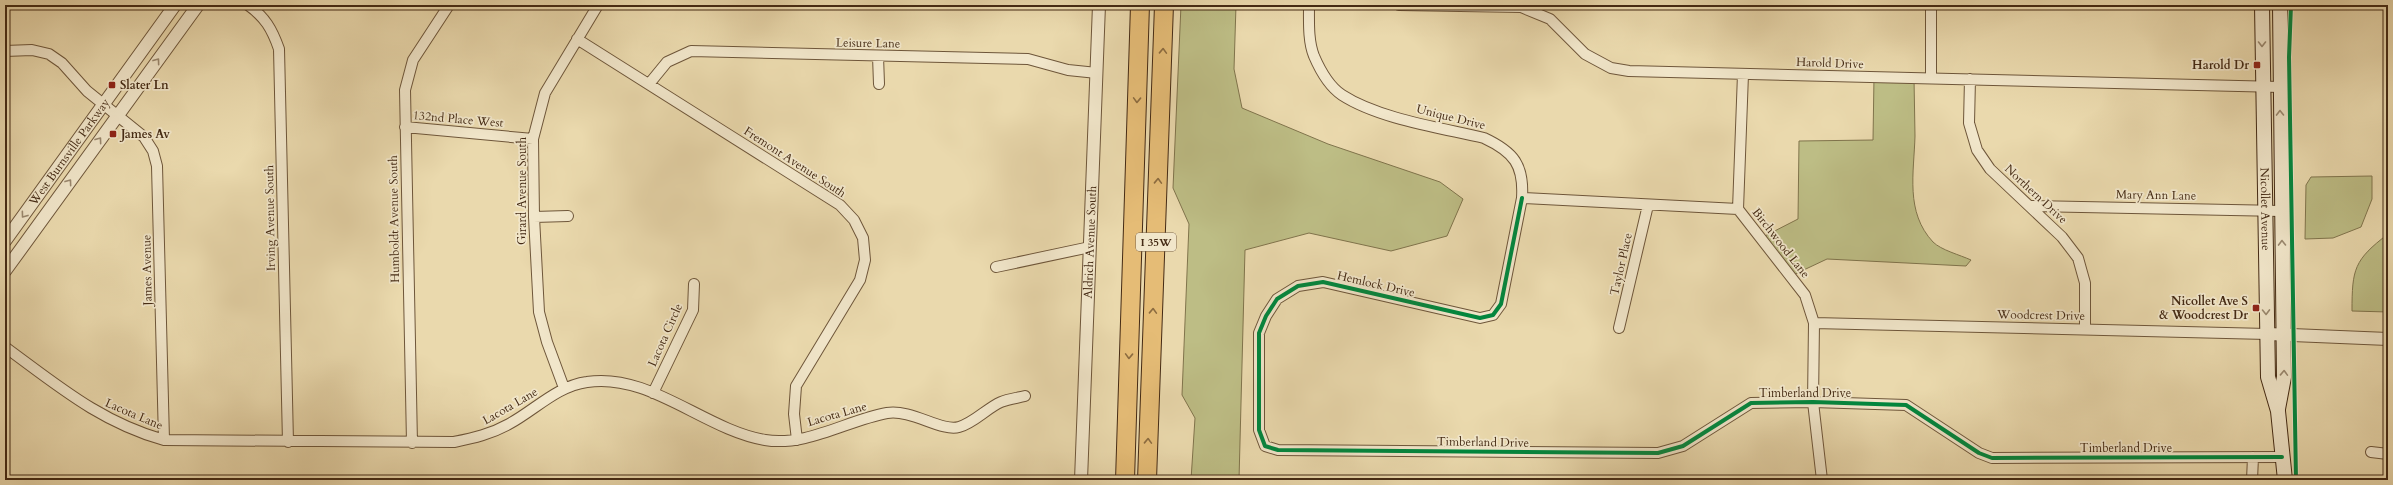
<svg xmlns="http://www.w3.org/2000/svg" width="2393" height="485" viewBox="0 0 2393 485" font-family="Cardo,serif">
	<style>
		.green { fill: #bdbd85; stroke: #80744c }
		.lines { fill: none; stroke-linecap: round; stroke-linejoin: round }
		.minor-casing { stroke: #6e563a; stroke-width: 12 }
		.tertiary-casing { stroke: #6e563a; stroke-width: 14 }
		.secondary-casing { stroke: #442a14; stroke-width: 16 }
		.motorway-casing { stroke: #442a14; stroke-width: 20 }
		.minor { stroke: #f1e6ca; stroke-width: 10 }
		.tertiary { stroke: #f1e6ca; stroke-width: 12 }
		.secondary { stroke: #f1e6ca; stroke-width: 14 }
		.motorway { stroke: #e5bc76; stroke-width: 18 }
		.cycleway-casing { stroke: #f1e6ca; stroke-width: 6 }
		.cycleway { stroke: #00873e; stroke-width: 4 }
		.oneway { stroke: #9a886f }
		.oneway2 { stroke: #8c6c40 }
		.poi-dot { fill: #8f2418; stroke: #f1e6ca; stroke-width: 1.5 }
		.labels { text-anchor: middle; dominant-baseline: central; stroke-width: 3.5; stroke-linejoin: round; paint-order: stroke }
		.shield { fill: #f1e6ca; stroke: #78624b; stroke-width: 1 }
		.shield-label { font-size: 11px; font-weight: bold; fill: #442a14 }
		.street-label { font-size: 12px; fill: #442a14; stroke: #f1e6ca }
		.poi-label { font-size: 12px; font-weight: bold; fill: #442a14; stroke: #f1e6ca; text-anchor: end }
	</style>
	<rect width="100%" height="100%" fill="#ead9ad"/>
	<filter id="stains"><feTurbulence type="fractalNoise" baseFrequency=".005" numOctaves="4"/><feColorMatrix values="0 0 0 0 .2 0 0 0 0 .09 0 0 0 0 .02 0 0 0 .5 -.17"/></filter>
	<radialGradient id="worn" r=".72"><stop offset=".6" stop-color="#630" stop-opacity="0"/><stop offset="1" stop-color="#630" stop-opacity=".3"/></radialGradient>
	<path class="green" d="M 1181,5 L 1236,5 L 1234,69 L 1242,108 L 1328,144 L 1440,182 L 1463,199 L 1447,236 L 1391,251 L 1309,233 L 1245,250 L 1239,480 L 1191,480 L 1195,418 L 1182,395 L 1189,224 L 1173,188 Z
		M 2384,5 L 2388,5 L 2388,73 L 2384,73 Z
		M 1874,77 L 1914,78 C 1914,97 1915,117 1915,136 C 1914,173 1905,212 1933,242 C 1941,250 1960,255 1971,260 L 1966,266 L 1827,259 L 1791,276 L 1761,238 L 1798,219 L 1799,141 L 1873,140 Z
		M 2372,176 L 2372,199 L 2361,227 L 2333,238 L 2305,239 L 2306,185 L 2311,177 Z
		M 2388,234 L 2388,312 L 2352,311 C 2352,269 2354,260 2388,234 Z"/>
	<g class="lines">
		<defs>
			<path id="minor" d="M 248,5 C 265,17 272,29 279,49 L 288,442
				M 1309,5 C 1309,22 1308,41 1314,56 C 1320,70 1330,87 1342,95 C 1379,119 1442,128 1484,138 C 1514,152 1524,165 1522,198 L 1738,209
				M 1399,5 L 1521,7 L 1550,19 L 1585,54 L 1611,68 L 1629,71 L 2280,87
				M 577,39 L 840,205 L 854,220 L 863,238 L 865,260 L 860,280 L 796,386 L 794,414 L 797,440
				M 5,51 L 32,50 L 49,54 L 62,63 L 87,91 L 144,137 L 153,151 L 157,166 L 164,440
				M 878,56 L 879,84
				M 1743,74 L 1738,209 L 1805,295 L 1814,323 L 1813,402 L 1822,480
				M 1931,78 L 1931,5
				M 1970,79 L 1969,123 L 1977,150 L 1990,169 L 2062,237 L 2078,258 L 2085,283 L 2085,329
				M 649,84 L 667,62 L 691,51 L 1028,59 L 1068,70 L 1097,73
				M 405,127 L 533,139
				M 1522,198 L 1501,304 L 1493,315 L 1480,318 L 1323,282 L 1298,286 L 1277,299 L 1266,316 L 1259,333 L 1259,430 L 1265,446 L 1278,450 L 1658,453 L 1683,446 L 1751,403 L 1813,402 L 1906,405 L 1979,453 L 1992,458 L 2282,457
				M 2030,206 L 2281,211
				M 534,217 L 568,216
				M 996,267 L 1090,247
				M 1814,323 L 2267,334
				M 1619,328 L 1648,205
				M 5,347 C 57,385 100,422 164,440 L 454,442 C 474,438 491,434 509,424 C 535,410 557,386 587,382 C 649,372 705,430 765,440 C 806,447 848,420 887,413 C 912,409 941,432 959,427 C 974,423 987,408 1001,402 C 1008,399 1017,398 1025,396
				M 564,388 L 547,342 L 539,312 L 534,217 L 533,139 L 545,93 L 598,5
				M 653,393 L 693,310 L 694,284
				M 412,443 L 405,90 L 413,60 L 449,5
				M 2371,452 L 2388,454
				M 2252,480 L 2253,457"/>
			<g id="tertiary">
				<path id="s1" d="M 5,241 L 175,5"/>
				<path d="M 5,271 L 198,5"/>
				<path d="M 2267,334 L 2388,339"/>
				<path id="s2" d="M 1081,480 L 1099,5"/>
			</g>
			<g id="secondary">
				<path id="s3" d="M 2262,5 L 2268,377 L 2278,411 L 2285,480"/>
				<path d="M 2278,409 L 2284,377 L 2280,5"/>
			</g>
			<path id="motorway" d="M 1125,480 L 1140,5
				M 1147,480 L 1164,5"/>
		</defs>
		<use href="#minor" class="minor-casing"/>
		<use href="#tertiary" class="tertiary-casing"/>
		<use href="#secondary" class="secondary-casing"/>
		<use href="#motorway" class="motorway-casing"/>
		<use href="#minor" class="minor"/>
		<use href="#tertiary" class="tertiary"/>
		<use href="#secondary" class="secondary"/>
		<use href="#motorway" class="motorway"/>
		<defs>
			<path id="cycleway" d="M 2291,5 L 2289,57 L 2296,480
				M 1522,198 L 1501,304 L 1493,315 L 1480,318 L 1323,282 L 1298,286 L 1277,299 L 1266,316 L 1259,333 L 1259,430 L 1265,446 L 1278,450 L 1658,453 L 1683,446 L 1751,403 L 1813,402 L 1906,405 L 1979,453 L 1992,458 L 2282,457"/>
		</defs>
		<use href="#cycleway" class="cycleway-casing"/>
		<use href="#cycleway" class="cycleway"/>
	</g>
	<defs><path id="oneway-chevron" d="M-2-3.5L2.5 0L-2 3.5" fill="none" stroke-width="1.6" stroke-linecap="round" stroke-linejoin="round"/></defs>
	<g class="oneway">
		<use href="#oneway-chevron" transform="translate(2262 44) rotate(90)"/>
		<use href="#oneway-chevron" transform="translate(157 61) rotate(-54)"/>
		<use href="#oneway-chevron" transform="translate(2280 113) rotate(-91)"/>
		<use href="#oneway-chevron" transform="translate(99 140) rotate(-54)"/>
		<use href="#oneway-chevron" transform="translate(69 182) rotate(-54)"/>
		<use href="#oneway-chevron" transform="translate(24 215) rotate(126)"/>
		<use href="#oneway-chevron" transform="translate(2282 243) rotate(-91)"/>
		<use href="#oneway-chevron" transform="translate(2266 312) rotate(89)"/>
		<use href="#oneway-chevron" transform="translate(2284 373) rotate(-88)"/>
	</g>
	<g class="oneway2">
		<use href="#oneway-chevron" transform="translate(1163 51) rotate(-88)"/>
		<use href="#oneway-chevron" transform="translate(1137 100) rotate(92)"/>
		<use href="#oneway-chevron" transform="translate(1158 181) rotate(-88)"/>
		<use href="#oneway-chevron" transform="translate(1153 311) rotate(-88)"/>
		<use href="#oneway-chevron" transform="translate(1129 356) rotate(92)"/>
		<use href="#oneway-chevron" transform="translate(1148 441) rotate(-88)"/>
	</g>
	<g class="poi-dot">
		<rect x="2253" y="61" width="8" height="8" rx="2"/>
		<rect x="108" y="81" width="8" height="8" rx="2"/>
		<rect x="109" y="130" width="8" height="8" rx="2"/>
		<rect x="2252" y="304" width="8" height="8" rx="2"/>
	</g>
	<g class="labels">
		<rect class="shield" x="1136" y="233" width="40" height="18" rx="3"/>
		<g class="shield-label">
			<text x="1156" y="242">I 35W</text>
		</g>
		<g class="street-label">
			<text transform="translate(868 43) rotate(1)">Leisure Lane</text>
			<text transform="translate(1830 63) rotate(2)">Harold Drive</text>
			<text transform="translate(1451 117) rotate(14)">Unique Drive</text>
			<text transform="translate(458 119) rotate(5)">132nd Place West</text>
			<text stroke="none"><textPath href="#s1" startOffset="110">West Burnsville Parkway</textPath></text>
			<text transform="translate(795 162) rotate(33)">Fremont Avenue South</text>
			<text transform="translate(522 191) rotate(-90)">Girard Avenue South</text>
			<text transform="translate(2036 194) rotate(43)">Northern Drive</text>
			<text transform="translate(2156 195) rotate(1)">Mary Ann Lane</text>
			<text stroke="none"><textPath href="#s3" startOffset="204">Nicollet Avenue</textPath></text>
			<text transform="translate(270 218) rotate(-91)">Irving Avenue South</text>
			<text transform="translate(394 219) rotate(-91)">Humboldt Avenue South</text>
			<text stroke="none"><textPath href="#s2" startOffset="238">Aldrich Avenue South</textPath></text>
			<text transform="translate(1781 243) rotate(52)">Birchwood Lane</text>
			<text transform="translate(1621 264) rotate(-77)">Taylor Place</text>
			<text transform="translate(147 270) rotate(-91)">James Avenue</text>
			<text transform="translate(1376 284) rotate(13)">Hemlock Drive</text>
			<text transform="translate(2041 315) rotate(1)">Woodcrest Drive</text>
			<text transform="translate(665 335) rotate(-66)">Lacota Circle</text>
			<text x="1805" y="393">Timberland Drive</text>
			<text transform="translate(510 406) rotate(-30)">Lacota Lane</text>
			<text transform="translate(134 414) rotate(23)">Lacota Lane</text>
			<text transform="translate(837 414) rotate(-16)">Lacota Lane</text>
			<text transform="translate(1483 442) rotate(1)">Timberland Drive</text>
			<text x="2126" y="448">Timberland Drive</text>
		</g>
		<g class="poi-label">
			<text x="2249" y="65">Harold Dr</text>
			<text x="120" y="85" text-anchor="start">Slater Ln</text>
			<text x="121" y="134" text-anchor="start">James Av</text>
			<text x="2248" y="301">Nicollet Ave S<tspan x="2248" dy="14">&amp; Woodcrest Dr</tspan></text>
		</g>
	</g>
	<rect width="2393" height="485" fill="none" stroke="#ead9ad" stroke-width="20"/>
	<rect x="6" y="6" width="2381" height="473" fill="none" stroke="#442a14" stroke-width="2"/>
	<rect x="10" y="10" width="2373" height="465" fill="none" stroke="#442a14"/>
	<rect width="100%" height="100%" filter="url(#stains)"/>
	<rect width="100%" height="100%" fill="url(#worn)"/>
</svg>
